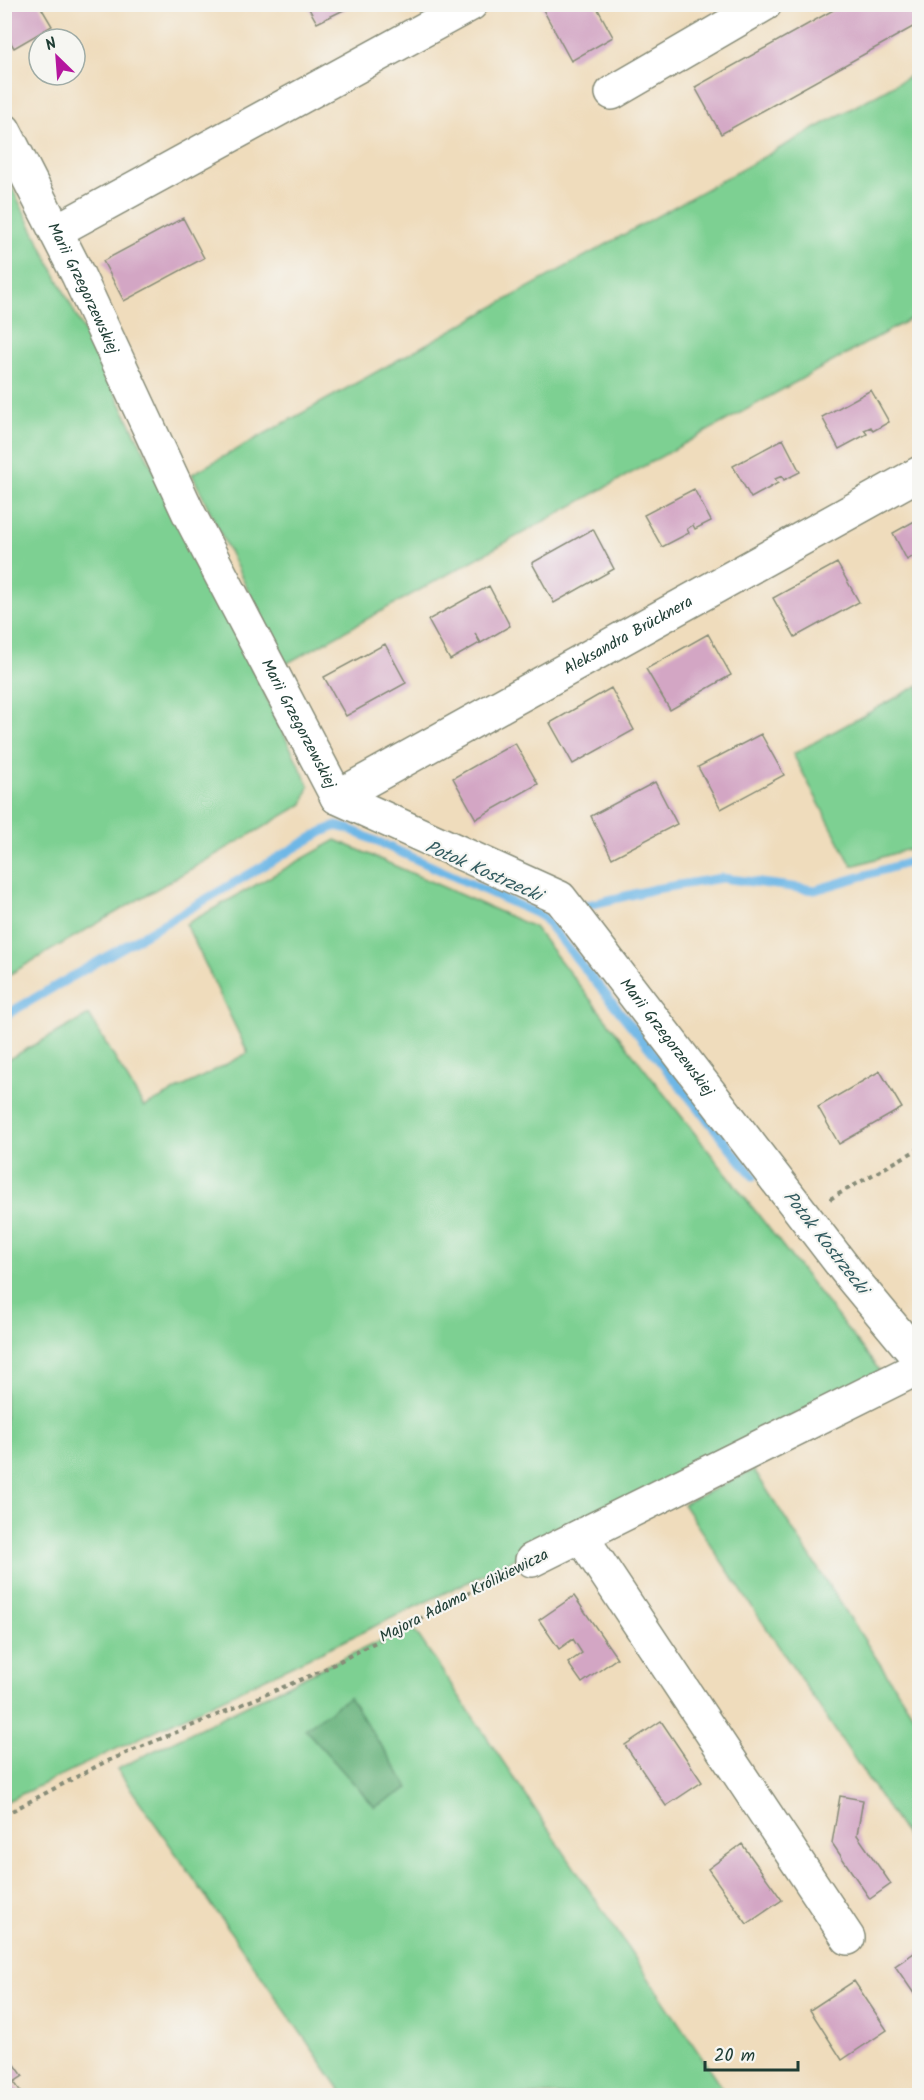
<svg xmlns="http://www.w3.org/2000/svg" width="924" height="2100" viewBox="0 0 924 2100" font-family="Kalam,sans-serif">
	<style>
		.green { fill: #7dd092; stroke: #4e8663; stroke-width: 1.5 }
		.forest { fill: #66b27c; stroke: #427858; stroke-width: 1.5 }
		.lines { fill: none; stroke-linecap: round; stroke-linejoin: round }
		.stream { stroke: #6eb7e6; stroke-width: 9 }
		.building { fill: #d3a6c4 }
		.minor-casing { stroke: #878c78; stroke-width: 36 }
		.path { stroke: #878c78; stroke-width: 4; stroke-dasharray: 4.5 4.5; stroke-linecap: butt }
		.minor { stroke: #fff; stroke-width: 33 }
		.labels { text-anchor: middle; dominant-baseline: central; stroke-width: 4.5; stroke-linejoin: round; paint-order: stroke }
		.street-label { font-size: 16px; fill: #1f3d34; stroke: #f6f6f2 }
		.water-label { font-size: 18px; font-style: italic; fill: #335c60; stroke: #f6f6f2 }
	</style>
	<rect width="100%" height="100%" fill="#f6f6f2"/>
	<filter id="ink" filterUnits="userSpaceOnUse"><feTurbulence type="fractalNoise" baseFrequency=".0167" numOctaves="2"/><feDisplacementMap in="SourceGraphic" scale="12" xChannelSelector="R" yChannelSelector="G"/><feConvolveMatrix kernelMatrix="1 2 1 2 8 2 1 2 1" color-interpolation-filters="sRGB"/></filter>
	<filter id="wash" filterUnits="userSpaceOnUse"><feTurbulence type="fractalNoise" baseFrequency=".008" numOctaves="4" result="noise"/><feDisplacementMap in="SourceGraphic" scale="24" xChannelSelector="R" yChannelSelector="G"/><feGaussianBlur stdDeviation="1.35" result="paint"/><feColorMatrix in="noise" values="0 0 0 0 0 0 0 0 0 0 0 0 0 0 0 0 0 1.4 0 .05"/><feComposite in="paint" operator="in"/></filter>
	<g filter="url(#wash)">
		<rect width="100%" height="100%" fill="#efdcbc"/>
		<path class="green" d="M 919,71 L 919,314 L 284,665 L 192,474 Z
			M 4,172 L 220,602 L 309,786 L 303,804 L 5,977 Z
			M 919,685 L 919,846 L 852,866 L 793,754 Z
			M 336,840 L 534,927 L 880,1371 L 499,1567 L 5,1802 L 5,1061 L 89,1015 L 144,1107 L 248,1053 L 186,924 Z
			M 754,1470 L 919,1724 L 919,1855 L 683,1504 Z
			M 411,1627 L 420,1638 L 727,2095 L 344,2095 L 117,1769 L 326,1666 Z"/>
		<path class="forest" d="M 349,1697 L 409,1788 L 375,1807 L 305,1729 Z"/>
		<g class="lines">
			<path class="stream" d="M 576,908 L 655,889 L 722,878 L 815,890 L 920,859
				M 4,1016 L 322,832 L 336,826 L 349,829 L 542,916 L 753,1176
				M 866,1319 L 898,1363"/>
		</g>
		<g id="blocks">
			<path class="building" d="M 4,4 L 39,4 L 52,26 L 14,48 L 4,31 Z
				M 540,4 L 595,4 L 613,37 L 571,61 Z
				M 844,4 L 920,4 L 920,23 L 721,134 L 695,87 Z
				M 307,5 L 354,5 L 317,23 Z
				M 183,218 L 204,258 L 124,301 L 103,261 Z
				M 871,390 L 889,422 L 873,431 L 871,427 L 864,430 L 867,434 L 839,449 L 822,417 Z
				M 783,439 L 800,472 L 784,480 L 782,476 L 775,479 L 778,483 L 751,498 L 733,466 Z
				M 694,489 L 711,521 L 695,529 L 693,525 L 687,529 L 689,533 L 662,547 L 644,515 Z
				M 920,518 L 920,564 L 915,555 L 907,560 L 893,533 Z
				M 593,529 L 614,569 L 554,603 L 532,563 Z
				M 837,563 L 859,602 L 795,637 L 773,598 Z
				M 489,586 L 510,626 L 481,643 L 475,633 L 480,643 L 450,660 L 428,620 Z
				M 708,634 L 731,675 L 670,710 L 646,669 Z
				M 385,644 L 406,683 L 346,716 L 324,677 Z
				M 611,688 L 634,730 L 573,764 L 550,723 Z
				M 761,734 L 784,775 L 721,809 L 698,767 Z
				M 515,743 L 538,784 L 476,819 L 453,778 Z
				M 655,782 L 677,824 L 612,858 L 591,816 Z
				M 880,1071 L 902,1108 L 839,1144 L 818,1107 Z
				M 574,1596 L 617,1658 L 582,1683 L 568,1663 L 582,1653 L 573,1639 L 559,1649 L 539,1620 Z
				M 661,1721 L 702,1782 L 666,1806 L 625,1745 Z
				M 840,1796 L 863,1800 L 857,1835 L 891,1884 L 870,1899 L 832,1843 Z
				M 742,1844 L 782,1900 L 747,1924 L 708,1869 Z
				M 920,1949 L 920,1996 L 917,1998 L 895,1966 Z
				M 854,1981 L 887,2030 L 842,2060 L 810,2010 Z
				M 4,2049 L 23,2076 L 14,2082 L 24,2096 L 4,2096 Z"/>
		</g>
	</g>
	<g filter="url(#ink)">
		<use href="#blocks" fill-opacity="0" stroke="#878c78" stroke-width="1.5"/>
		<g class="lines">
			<defs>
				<g id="minor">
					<path d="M 612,93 L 765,4"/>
					<path id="s1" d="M 4,130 L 78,275 L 188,512 L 337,797 L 560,898 L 852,1278 L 920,1360"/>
					<path d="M 56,231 L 471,4"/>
					<path id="s2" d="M 337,797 L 920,473"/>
					<path d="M 581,1536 L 848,1938"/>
					<path d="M 532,1560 L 920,1367"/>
				</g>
			</defs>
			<use href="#minor" class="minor-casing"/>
			<path class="path" d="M 830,1199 L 920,1148
				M 4,1815 L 103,1763 L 319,1672 L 505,1574"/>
			<use href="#minor" class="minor"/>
		</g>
	</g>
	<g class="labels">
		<g class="street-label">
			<text stroke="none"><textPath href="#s1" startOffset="177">Marii Grzegorzewskiej</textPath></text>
			<text stroke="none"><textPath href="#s2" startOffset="333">Aleksandra Brücknera</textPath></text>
			<text stroke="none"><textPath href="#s1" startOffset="663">Marii Grzegorzewskiej</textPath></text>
			<text stroke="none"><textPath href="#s1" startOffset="1166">Marii Grzegorzewskiej</textPath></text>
			<text transform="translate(464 1596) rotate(-27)">Majora Adama Królikiewicza</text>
		</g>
		<g class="water-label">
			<text transform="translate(483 872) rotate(24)">Potok Kostrzecki</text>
			<text transform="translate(825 1243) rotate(52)">Potok Kostrzecki</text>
		</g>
	</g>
	<rect width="924" height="2100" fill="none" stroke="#f6f6f2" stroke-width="24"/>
	<g transform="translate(57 57) rotate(335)"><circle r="28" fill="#f6f6f2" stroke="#a0aca6" stroke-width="1.5"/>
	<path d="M0-4.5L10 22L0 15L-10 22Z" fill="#b5179e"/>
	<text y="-9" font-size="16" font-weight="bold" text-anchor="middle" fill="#1f3d34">N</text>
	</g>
	<path d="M705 2061v9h93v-9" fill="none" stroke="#1f3d34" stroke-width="3"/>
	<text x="714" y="2061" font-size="18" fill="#1f3d34" stroke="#f6f6f2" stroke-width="4.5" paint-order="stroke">20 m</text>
</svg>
